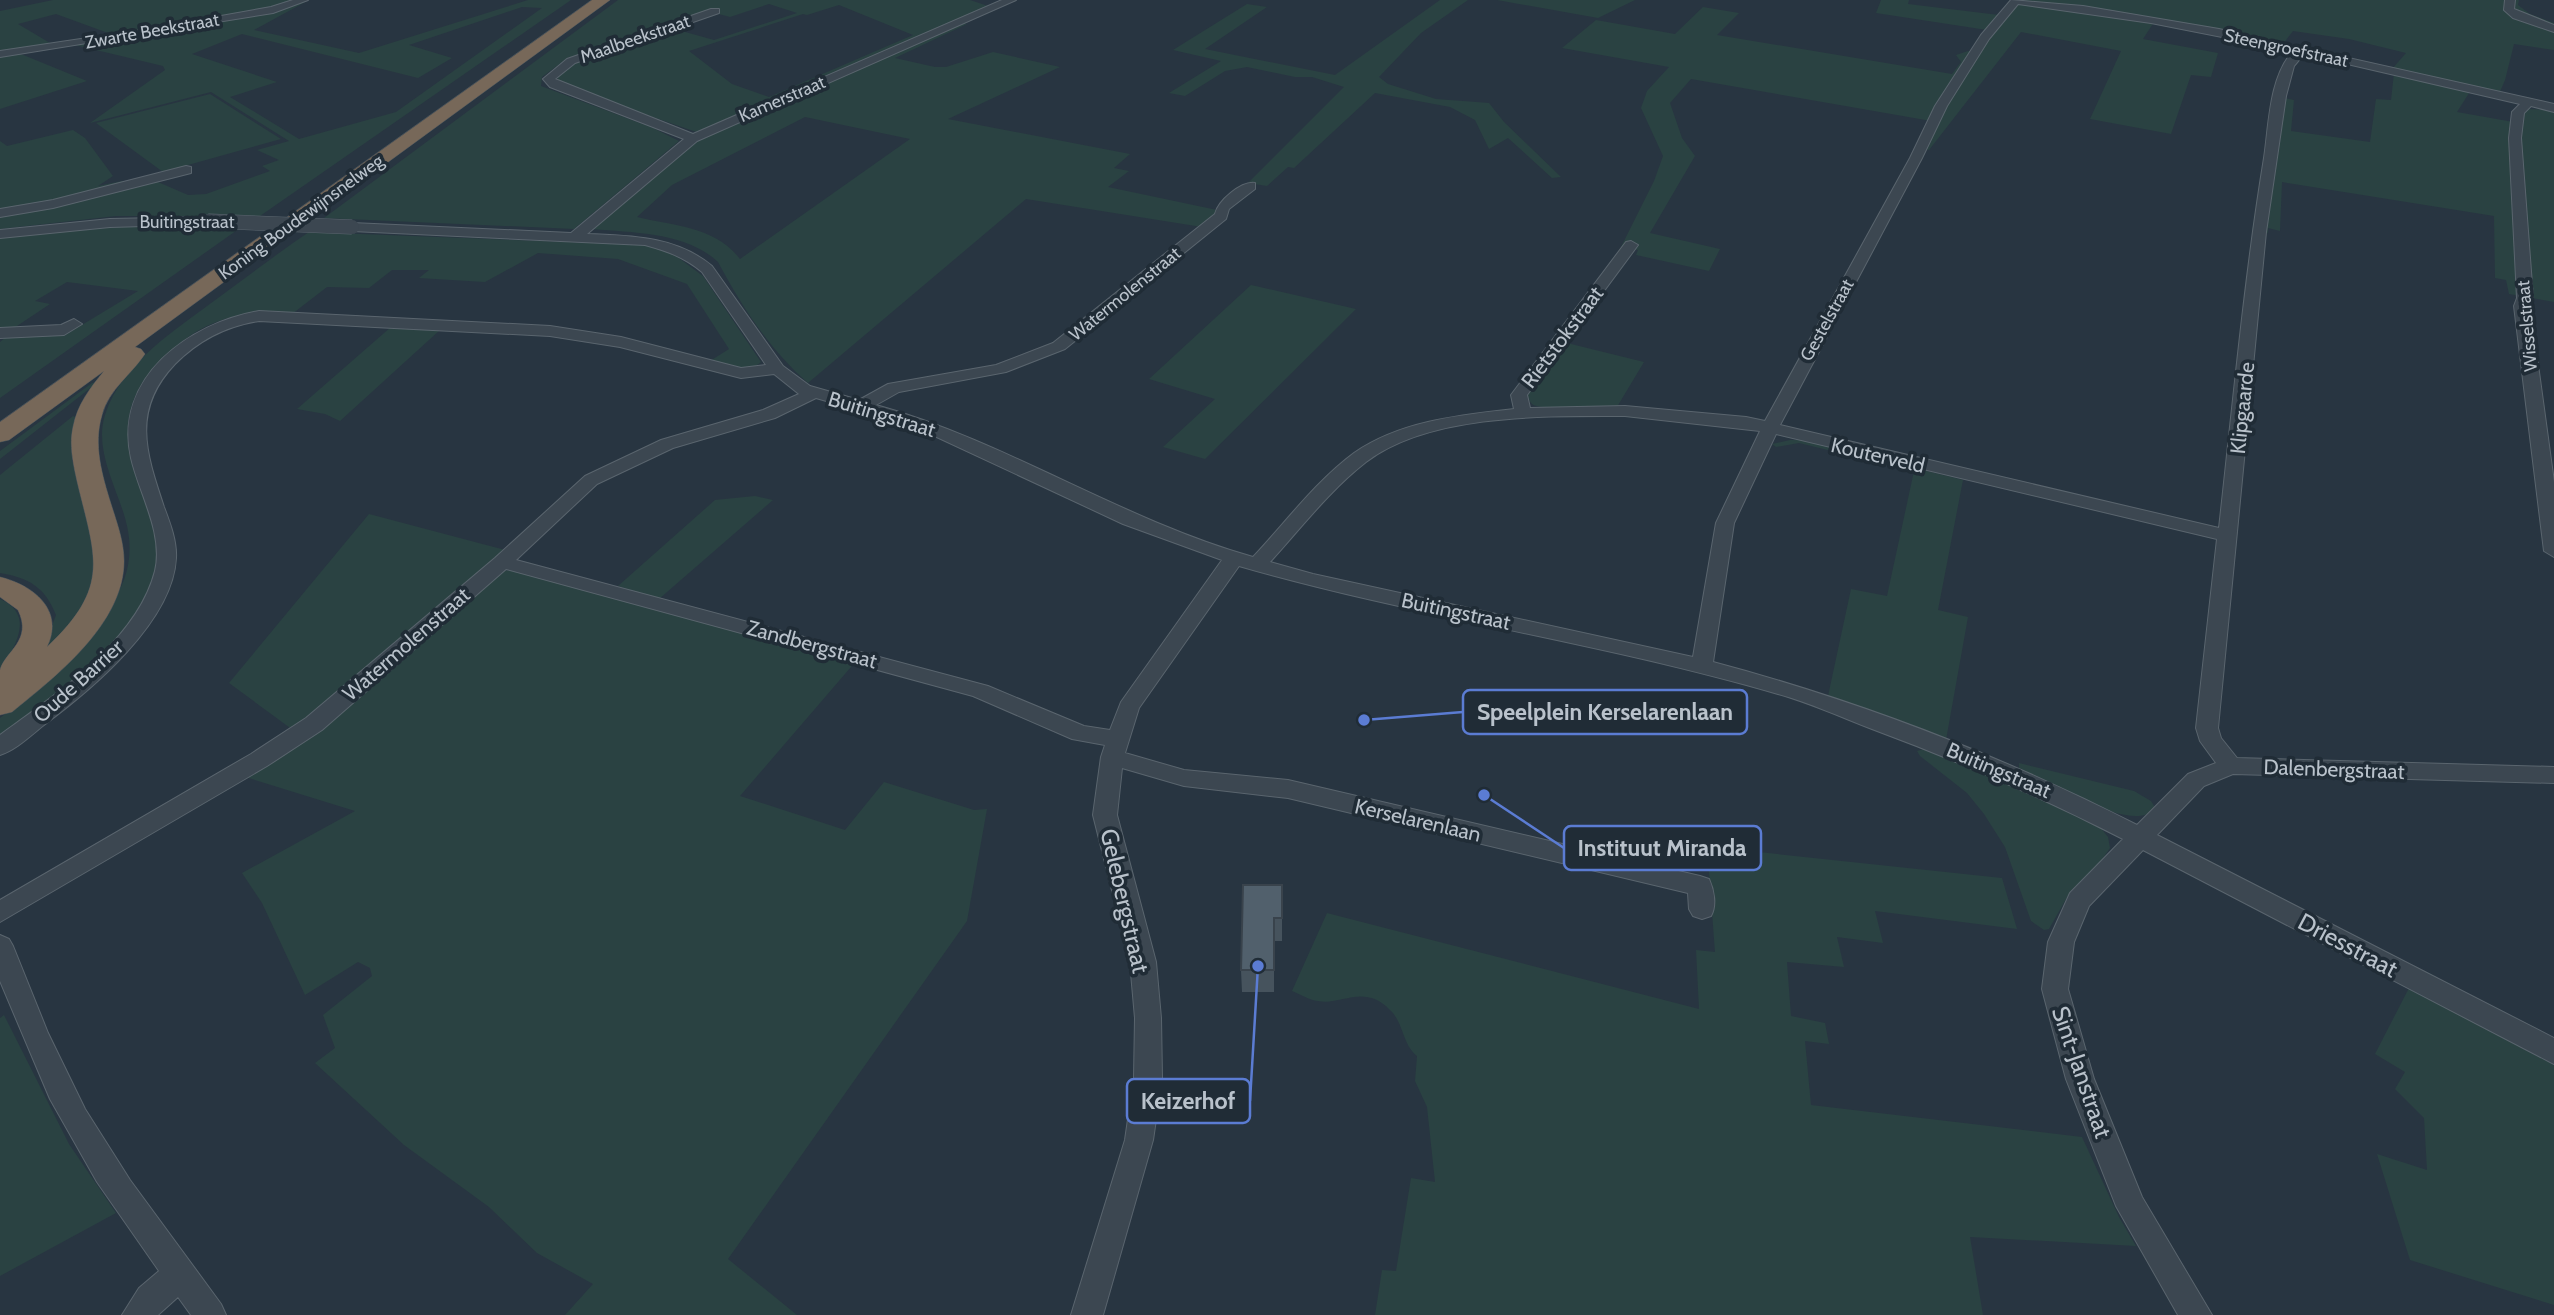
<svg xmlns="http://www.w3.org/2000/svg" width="2554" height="1315" viewBox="0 0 2554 1315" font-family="Cabin,sans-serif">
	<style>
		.green { fill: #2a4242; fill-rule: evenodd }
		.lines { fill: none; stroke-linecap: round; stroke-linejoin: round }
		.minor-casing { stroke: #5a656e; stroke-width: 2 }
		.highway-casing { stroke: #46525b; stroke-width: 1 }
		.minor { fill: #3c4751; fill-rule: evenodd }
		.highway { fill: #776859; fill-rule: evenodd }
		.minor-bridge-casing { stroke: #5a656e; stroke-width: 15; stroke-linecap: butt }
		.minor-bridge { stroke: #3c4751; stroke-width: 14 }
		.wall { fill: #46535d }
		.building { fill: #51606c; stroke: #39434c; stroke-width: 2 }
		.labels { text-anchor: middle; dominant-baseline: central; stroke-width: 7; stroke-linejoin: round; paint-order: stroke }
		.far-street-label { font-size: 18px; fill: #b9c2cb; stroke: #202c36 }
		.street-label { font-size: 21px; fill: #b9c2cb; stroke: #202c36 }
		.near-street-label { font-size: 24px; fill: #b9c2cb; stroke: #202c36 }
		.leader { fill: none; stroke: #5b7cd3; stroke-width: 2.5 }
		.callout-dot { fill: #5b7cd3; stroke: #202c36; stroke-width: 2.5 }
		.callout { fill: #202c36; stroke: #5b7cd3; stroke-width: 2.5 }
		.callout-label { font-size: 23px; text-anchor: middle; font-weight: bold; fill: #b9c2cb }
	</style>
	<rect width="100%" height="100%" fill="#283541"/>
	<path class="green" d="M 53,0 L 309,0 L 254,30 L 359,53 L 528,0 L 571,0 L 260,216 L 116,216 L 0,229 L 0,141 L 7,146 L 73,130 L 85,138 L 113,176 L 98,186 L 122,181 L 127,190 L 158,182 L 188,195 L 206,194 L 270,171 L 262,166 L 279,160 L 257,150 L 289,141 L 211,92 L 90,123 L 165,70 L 163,66 L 75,45 L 265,12 L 110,38 L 108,33 L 56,14 L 18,24 L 55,46 L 0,53 L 0,11 ZM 522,7 L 542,8 L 396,112 L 299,139 L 230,97 L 277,82 L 192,54 L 242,34 L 418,78 L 452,58 L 409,45 Z
		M 618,0 L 970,0 L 991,7 L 958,22 L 967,24 L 895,58 L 935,67 L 946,67 L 993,52 L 1060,67 L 948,119 L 1130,154 L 1114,168 L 1129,171 L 1108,187 L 1217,210 L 1214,218 L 1202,227 L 1026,199 L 808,383 C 770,350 742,307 718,262 C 686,232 635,233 593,229 L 705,135 L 589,95 L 557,80 L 559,74 L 581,60 L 569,57 L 542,77 L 541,86 L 653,128 L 679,141 L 574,229 L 324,218 ZM 769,4 L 797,13 L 714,40 L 671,28 L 711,12 L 730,17 ZM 839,5 L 913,35 L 769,97 L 732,84 L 689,51 L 803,14 L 807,15 ZM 805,117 L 910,139 L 740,259 C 715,226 673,226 637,217 L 672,185 Z
		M 1440,0 L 1468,0 L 1421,33 L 1379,77 L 1388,84 L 1436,99 L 1489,103 L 1504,122 L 1561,177 L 1552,178 L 1508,138 L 1489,149 L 1475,120 L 1450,107 L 1375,93 L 1294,168 L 1288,167 L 1267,186 L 1248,183 L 1344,87 L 1312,77 L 1295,77 L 1247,67 L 1225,71 L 1185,96 L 1169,93 L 1221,61 L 1173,50 L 1247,4 L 1267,7 L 1205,49 L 1335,75 Z
		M 1497,0 L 1635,0 L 1598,18 Z
		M 1881,0 L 1909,0 L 1908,4 L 1999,15 L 1987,30 L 1876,13 Z
		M 2020,0 L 2519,0 L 2518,5 L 2530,14 L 2554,23 L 2554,50 L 2514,44 L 2505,80 L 2499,94 L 2392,69 L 2406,53 L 2349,39 L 2293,31 L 2283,44 L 2154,22 L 2143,39 L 2218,53 L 2211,77 L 2191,75 L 2171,134 L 2090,119 L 2121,51 L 2021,32 L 1929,150 L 1923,149 L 1937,122 L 1691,79 L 1670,103 L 1682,138 L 1695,156 L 1650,233 L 1720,249 L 1709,271 L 1636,255 L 1638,250 L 1621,247 L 1654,181 L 1663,156 L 1641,108 L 1647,91 L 1669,67 L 1562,48 L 1596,20 L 1675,34 L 1703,7 L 1739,13 L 1717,35 L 1952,74 L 1961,62 L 1956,55 L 1968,51 L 1979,52 Z
		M 16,52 L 87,81 L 0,109 L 0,55 Z
		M 2394,73 L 2471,90 L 2457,112 L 2519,123 L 2526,109 L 2554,110 L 2554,302 L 2509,294 L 2506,280 L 2495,278 L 2494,216 L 2282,182 L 2280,231 L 2268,228 L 2268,233 L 2252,231 L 2275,96 L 2294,100 L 2291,131 L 2370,142 L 2376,99 L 2391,100 Z
		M 210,94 L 281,139 L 163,172 L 96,123 Z
		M 149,224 L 240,228 L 0,398 L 0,342 L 7,336 L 67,334 L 138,291 L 67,282 L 35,301 L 50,304 L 11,330 L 0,330 L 0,238 Z
		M 309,232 L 644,245 L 672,253 L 703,276 L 761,362 C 747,375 725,365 710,361 L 729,349 L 687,284 L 618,259 L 538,253 L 485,282 L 419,278 L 429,270 L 392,270 L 369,288 L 327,287 L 292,314 C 250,309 212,317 179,344 C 60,440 193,505 148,596 C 117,658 54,697 0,737 L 0,718 C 25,699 45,678 66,656 C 105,615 143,580 125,518 C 116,486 94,449 105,415 C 122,362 177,329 218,298 C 248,276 278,253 309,232 Z
		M 1251,285 L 1356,309 L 1205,459 L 1163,447 L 1215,399 L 1149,379 Z
		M 391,327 L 440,330 L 340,421 L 325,414 L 297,409 Z
		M 1567,343 L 1644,362 L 1617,407 C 1601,406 1542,412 1532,404 C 1530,402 1528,397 1527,394 Z
		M 98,382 L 9,452 L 0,459 L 0,451 L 92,383 Z
		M 73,416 L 77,418 L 72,460 L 96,540 L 92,592 L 74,622 L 42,653 L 56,615 C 45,587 29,578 0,573 L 0,475 Z
		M 1790,440 L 1802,440 L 1963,480 L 1938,610 L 1968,617 L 1946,740 L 1828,696 L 1851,589 L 1887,596 L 1914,471 L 1799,443 L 1776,447 L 1772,444 Z
		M 755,496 L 773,500 L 659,599 L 618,586 L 715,500 Z
		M 369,514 L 509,551 L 297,733 L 229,683 Z
		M 513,570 L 857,660 L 740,796 L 845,830 L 884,782 L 974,810 L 987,809 L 967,921 L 728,1259 L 797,1315 L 565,1315 L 593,1284 L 537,1253 L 489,1207 L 404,1145 L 315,1063 L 335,1048 L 323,1015 L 372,976 L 370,968 L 358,962 L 305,995 L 262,903 L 242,873 L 355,811 L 239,775 L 502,571 Z
		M 0,599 C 36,615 15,647 0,670 Z
		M 1924,749 L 2015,784 L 2100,827 L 2108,837 L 2110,848 L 2099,864 L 2070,892 L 2049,929 L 2044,930 L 2031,921 L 2005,847 L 1984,814 L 1967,793 L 1920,756 L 1917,751 Z
		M 2019,763 L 2134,791 L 2151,801 L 2156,809 C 2131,835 2048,781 2019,768 Z
		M 1711,847 L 2002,878 L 2017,929 L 1875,911 L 1883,943 L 1837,937 L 1844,967 L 1787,962 L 1791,1016 L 1825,1023 L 1829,1044 L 1805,1041 L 1811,1105 L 2082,1137 L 2119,1217 L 2136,1246 L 1970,1237 L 1983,1315 L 1375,1315 L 1382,1270 L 1396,1271 L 1411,1178 L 1435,1182 L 1427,1107 L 1415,1081 L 1417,1056 C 1402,1044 1404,1023 1390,1010 C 1364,983 1341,1006 1318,1001 C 1309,1000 1300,994 1292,991 L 1327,913 L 1699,1009 L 1696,950 L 1715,952 L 1708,859 Z
		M 2409,988 L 2554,1065 L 2554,1305 L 2410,1260 L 2377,1154 L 2427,1170 L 2424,1118 L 2395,1089 L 2405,1072 L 2375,1054 Z
		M 4,1015 L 69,1144 L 116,1213 L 0,1276 L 0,1018 Z"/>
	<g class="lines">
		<defs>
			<path id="minor" d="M 293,0 L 308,0 L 273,13 L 0,57 L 0,51 L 148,29 L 271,7 Z
				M 1002,0 L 1016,0 L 697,141 L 587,234 C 632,236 676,236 712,266 L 783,366 L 810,386 L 859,400 L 888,384 L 996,365 L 1053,343 L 1215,214 C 1218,201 1241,181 1255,183 L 1255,189 L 1229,209 L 1226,219 L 1065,349 L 1006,372 L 899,392 L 876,405 C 1006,441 1122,520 1253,557 C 1285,523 1316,481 1354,453 C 1400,421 1460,415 1514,409 L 1511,395 L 1626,242 L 1631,241 L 1638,245 L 1527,395 L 1530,408 L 1625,406 L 1746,417 L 1765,421 L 1910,158 L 1935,106 L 1981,35 L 2011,0 L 2083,6 L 2219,29 L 2554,104 L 2554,112 L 2531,106 L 2524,113 L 2521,138 L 2533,298 L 2530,306 L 2554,482 L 2554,557 L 2544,551 L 2514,306 L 2517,298 L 2509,138 L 2512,112 L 2520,104 L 2304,54 L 2294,66 L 2286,96 L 2266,232 L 2218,728 L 2221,738 L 2237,758 L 2554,767 L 2554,783 L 2233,774 L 2204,786 L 2157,835 L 2554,1038 L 2554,1064 L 2143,850 L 2089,906 L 2074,942 L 2068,989 L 2094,1079 L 2142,1197 L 2212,1315 L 2178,1315 L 2116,1206 L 2066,1079 L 2042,989 L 2048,942 L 2070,893 L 2123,839 C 2041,797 1958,761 1872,729 C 1841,717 1810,703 1778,694 C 1600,642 1416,617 1239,566 L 1139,708 L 1125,753 L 1184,770 L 1288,780 L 1700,876 L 1709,879 C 1714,890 1717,905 1711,916 L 1702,919 L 1693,916 L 1689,909 L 1688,893 L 1288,798 L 1184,786 L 1122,768 L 1117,815 L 1156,962 L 1161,1018 L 1162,1078 L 1153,1140 L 1103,1315 L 1071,1315 L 1125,1140 L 1134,1078 L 1135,1018 L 1130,962 L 1093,815 L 1101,757 L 1105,745 L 1072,739 L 973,696 L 506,569 L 322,730 L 267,766 L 0,922 L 0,900 L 251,754 L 306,718 L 495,558 L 585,476 L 661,440 L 763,410 L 799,394 L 774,374 L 741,378 L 620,347 L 550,336 L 259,321 C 226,326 199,340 175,364 C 131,410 146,453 164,507 C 170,523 177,541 176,558 C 173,622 91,690 44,725 C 30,736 16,750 0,755 L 0,735 C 55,695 137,641 155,571 C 164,534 139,493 131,458 C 113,378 189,323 259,311 L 550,326 L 621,337 L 741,368 L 766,365 L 702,272 C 684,257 667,251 645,245 L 352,231 L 345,227 L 352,223 L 571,233 L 684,139 L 550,87 L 543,79 L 567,59 L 711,9 L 719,9 L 719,13 L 575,63 L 555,79 L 693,134 ZM 2018,4 L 2151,23 L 2293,51 C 2269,77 2269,125 2264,158 C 2244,280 2233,404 2219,528 L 1780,425 L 1922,158 L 1947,106 L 1989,39 ZM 816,398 L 913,426 L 1123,524 L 1222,560 L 1121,702 L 1110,730 L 1084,726 L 988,686 L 516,560 L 597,484 L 673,448 L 775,418 ZM 1625,416 L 1760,431 L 1716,523 L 1693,657 L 1313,574 L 1270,562 C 1301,528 1330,490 1366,462 C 1430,413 1548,416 1625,416 ZM 1776,434 L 2217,539 L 2196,728 L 2200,741 L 2216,763 L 2188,774 L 2137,825 C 2002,756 1860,701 1713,662 L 1734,523 Z
				M 2505,0 L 2515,0 L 2514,9 L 2554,25 L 2554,32 L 2513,18 L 2504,10 Z
				M 186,166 L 191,167 L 191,173 L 53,208 L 0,217 L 0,209 L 53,200 Z
				M 208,217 L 213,218 L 213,224 L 110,227 L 0,238 L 0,230 L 110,219 Z
				M 74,319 L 82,324 L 64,335 L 0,338 L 0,328 L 61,325 Z
				M 0,935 L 9,939 L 13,946 L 48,1033 L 85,1109 L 130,1180 L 221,1304 L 226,1315 L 191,1315 L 178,1297 L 158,1315 L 122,1315 L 139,1288 L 159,1271 L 97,1182 L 50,1099 L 0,981 Z"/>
			<path id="highway" d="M 592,0 L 610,0 L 135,347 L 141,349 L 145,354 C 131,375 109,389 102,415 C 93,445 102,475 111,504 C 117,523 124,542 124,561 C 124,624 55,677 12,712 L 0,715 C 0,702 0,683 0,670 C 5,651 33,641 18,610 L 0,597 L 0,577 C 33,585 65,610 47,647 C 112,586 95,557 77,481 C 73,463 69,445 73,427 C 77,405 90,388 104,371 L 9,440 L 0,442 L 0,422 Z"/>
		</defs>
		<use href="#minor" class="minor-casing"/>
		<use href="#highway" class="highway-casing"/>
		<use href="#minor" class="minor"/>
		<use href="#highway" class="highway"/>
		<defs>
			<path id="minor-bridge" d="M 208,221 L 352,227"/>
		</defs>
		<use href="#minor-bridge" class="minor-bridge-casing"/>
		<use href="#minor-bridge" class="minor-bridge"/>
	</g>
	<path class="wall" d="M 1282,885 L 1282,941 L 1274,941 L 1274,992 L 1242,992 L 1241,970 Z"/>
	<path class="building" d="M 1243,885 L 1282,885 L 1282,918 L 1274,918 L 1274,970 L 1241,970 Z"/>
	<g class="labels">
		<g class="far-street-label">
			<text transform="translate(152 31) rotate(-10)">Zwarte Beekstraat</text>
			<text transform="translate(635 39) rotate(-19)">Maalbeekstraat</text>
			<text transform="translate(2286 48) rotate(12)">Steengroefstraat</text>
			<text transform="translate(782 99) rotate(-23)">Kamerstraat</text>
			<text transform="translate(301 217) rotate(-36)">Koning Boudewijnsnelweg</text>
			<text x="187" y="222">Buitingstraat</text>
			<text transform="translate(1125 294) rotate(-39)">Watermolenstraat</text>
			<text transform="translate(1827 320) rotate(-61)">Gestelstraat</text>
			<text transform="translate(2527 326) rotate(-95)">Wisselstraat</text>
		</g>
		<g class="street-label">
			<text transform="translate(1562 337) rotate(-53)">Rietstokstraat</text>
			<text transform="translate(2242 408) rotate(-84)">Klipgaarde</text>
			<text transform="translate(882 414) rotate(17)">Buitingstraat</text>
			<text transform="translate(1878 455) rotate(13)">Kouterveld</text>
			<text transform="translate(1456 611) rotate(12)">Buitingstraat</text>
			<text transform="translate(406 644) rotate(-41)">Watermolenstraat</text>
			<text transform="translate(812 644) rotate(15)">Zandbergstraat</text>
			<text transform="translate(78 681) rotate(-42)">Oude Barrier</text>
			<text transform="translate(2334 769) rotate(2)">Dalenbergstraat</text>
			<text transform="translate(1999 770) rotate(23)">Buitingstraat</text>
			<text transform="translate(1418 820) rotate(13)">Kerselarenlaan</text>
		</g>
		<g class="near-street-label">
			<text transform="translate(1125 901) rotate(77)">Gelebergstraat</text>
			<text transform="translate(2348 945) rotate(28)">Driesstraat</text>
			<text transform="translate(2082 1072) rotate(71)">Sint-Janstraat</text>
		</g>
	</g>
	<path class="leader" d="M1364 720L1463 712M1484 795L1564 848M1258 966L1250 1101"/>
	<g class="callout-dot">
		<circle cx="1364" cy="720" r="7"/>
		<circle cx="1484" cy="795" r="7"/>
		<circle cx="1258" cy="966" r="7"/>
	</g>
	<g class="callout">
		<rect x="1463" y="690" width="284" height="44" rx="7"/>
		<rect x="1564" y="826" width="197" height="44" rx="7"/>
		<rect x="1127" y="1079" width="123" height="44" rx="7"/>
	</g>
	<g class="callout-label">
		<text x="1605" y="720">Speelplein Kerselarenlaan</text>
		<text x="1662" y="856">Instituut Miranda</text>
		<text x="1188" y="1109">Keizerhof</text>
	</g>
</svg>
